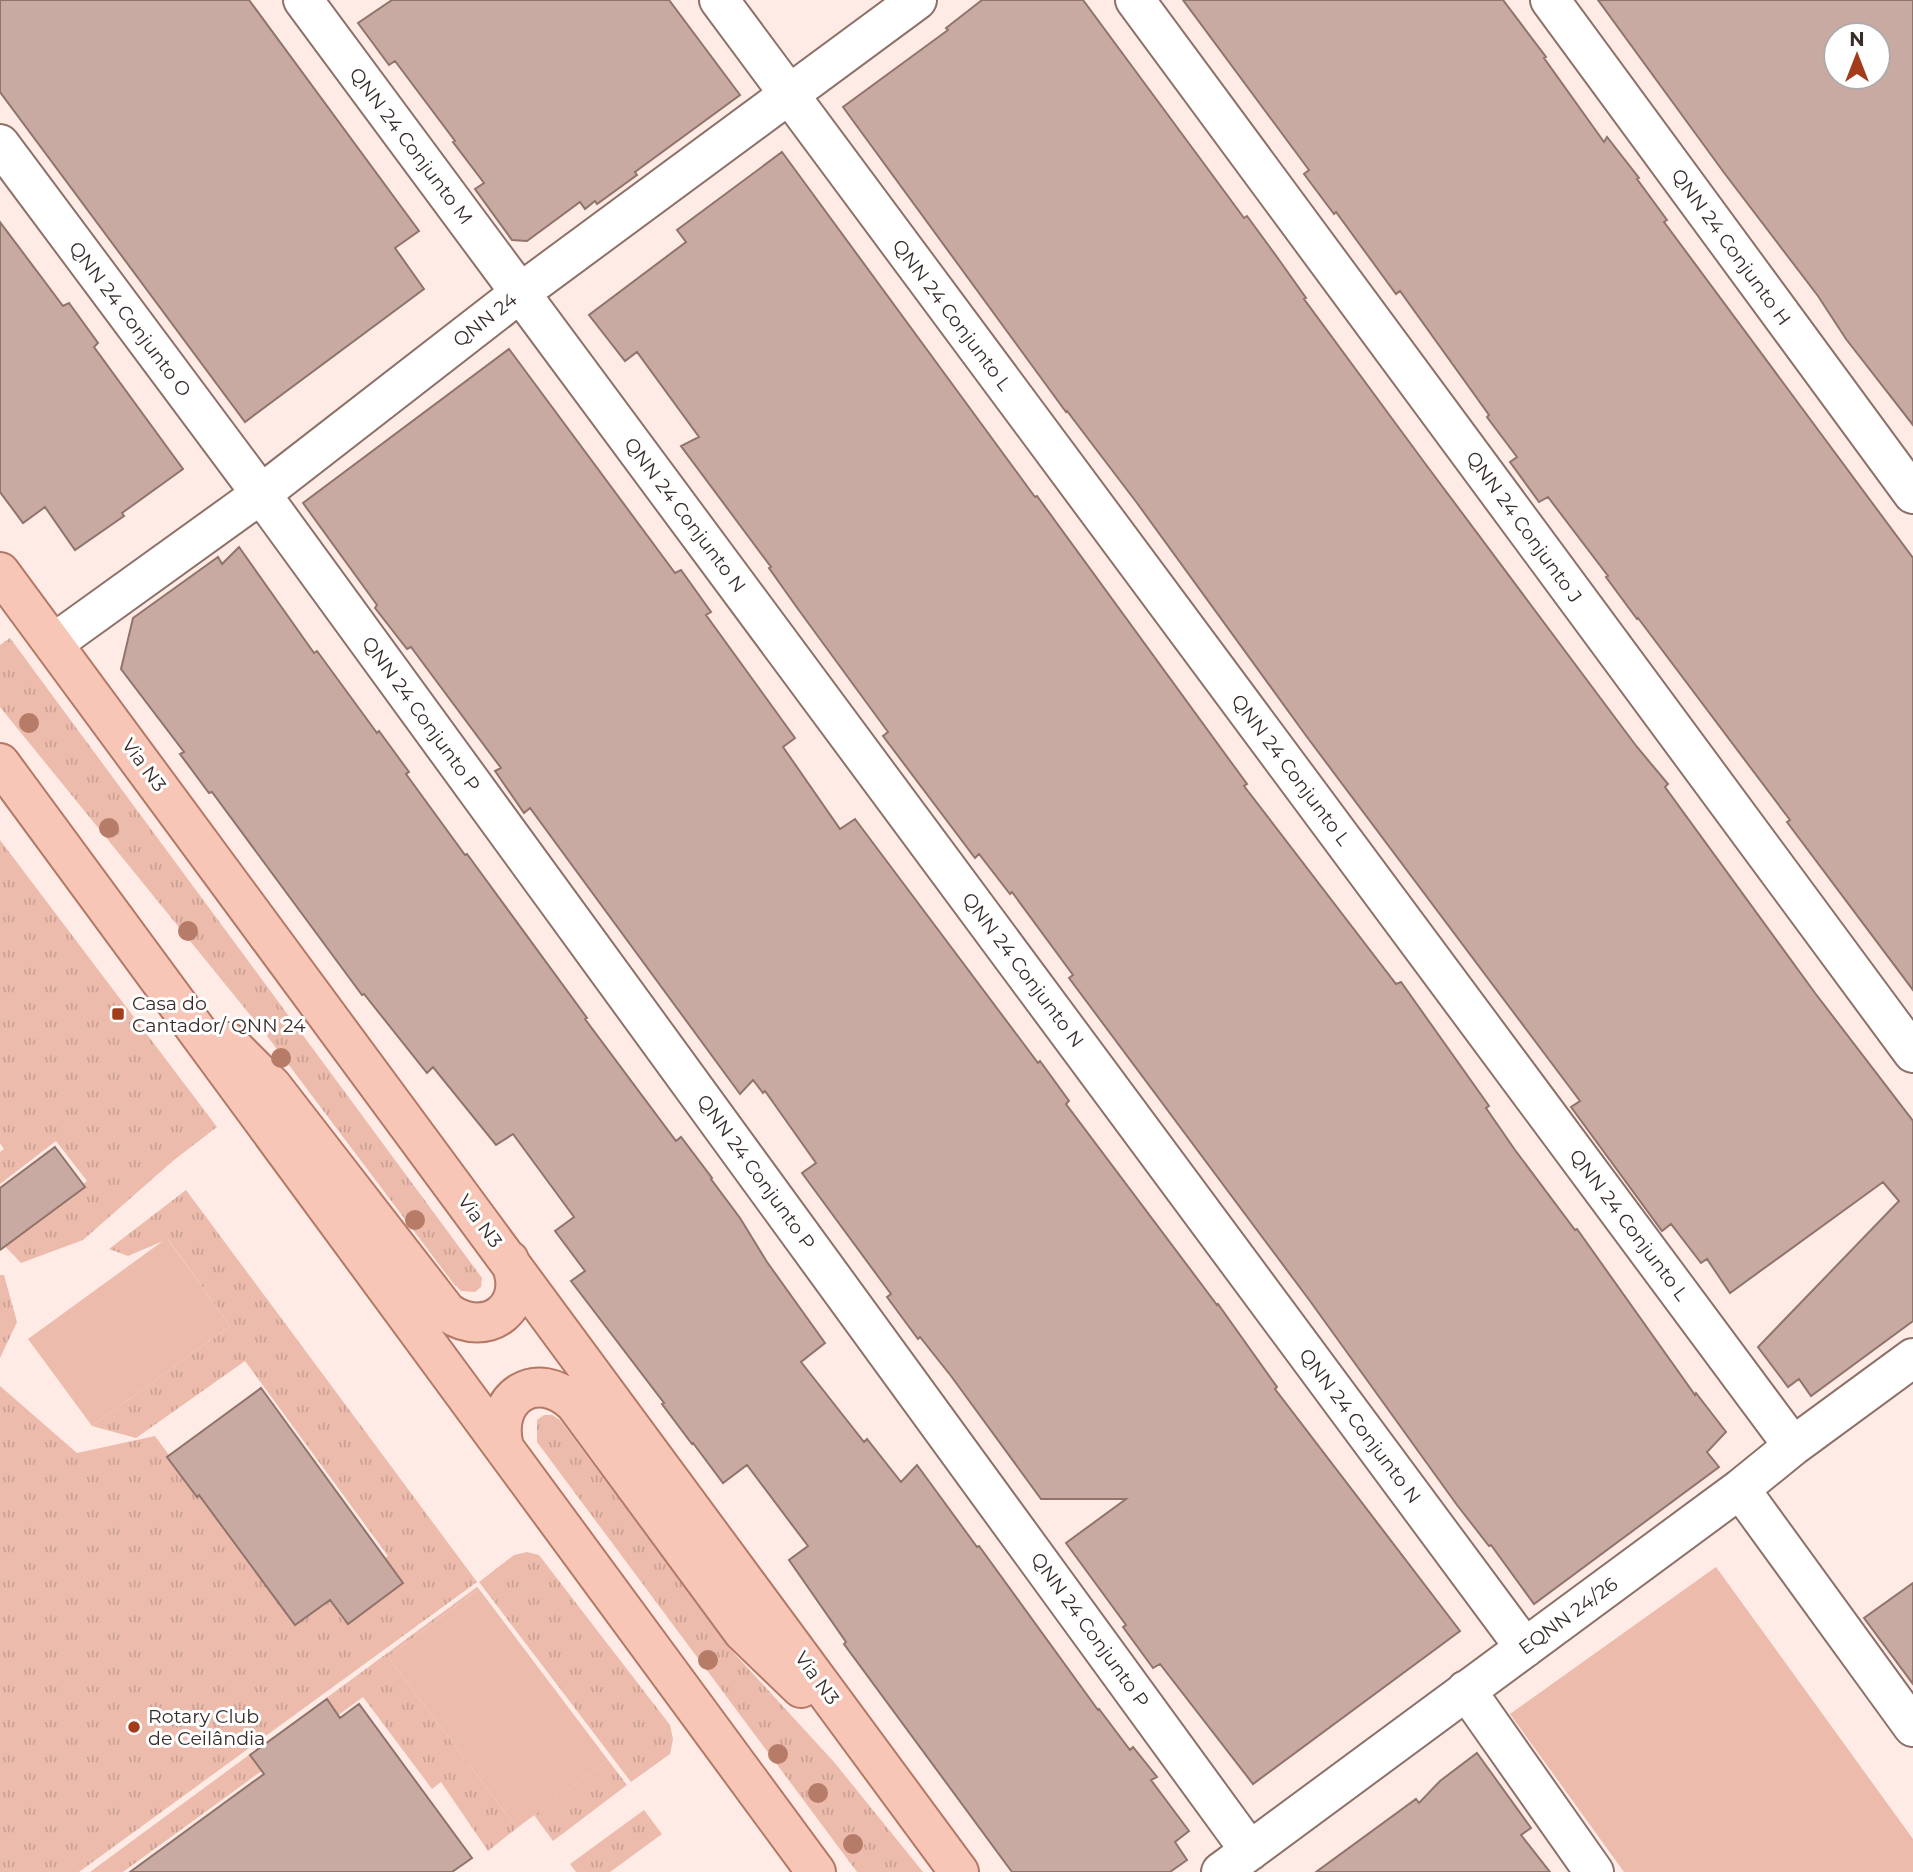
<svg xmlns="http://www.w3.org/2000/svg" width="1913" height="1872" viewBox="0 0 1913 1872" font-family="Montserrat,sans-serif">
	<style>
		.grass { fill: url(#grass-tufts) }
		.pitch { fill: #ecbbac }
		.building { fill: #c8aaa2; stroke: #90746c; stroke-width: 2; fill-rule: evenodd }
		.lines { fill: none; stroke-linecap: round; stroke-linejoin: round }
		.street-casing { stroke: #8d7169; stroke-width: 42 }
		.primary-casing { stroke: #b37866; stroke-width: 42 }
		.street { stroke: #fff; stroke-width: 38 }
		.primary { stroke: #f8c6b6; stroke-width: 38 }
		.tree { fill: #b67c67 }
		.poi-dot { fill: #a33c1b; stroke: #fff; stroke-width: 2.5 }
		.labels { text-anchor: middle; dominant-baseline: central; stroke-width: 6; stroke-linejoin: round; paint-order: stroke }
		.street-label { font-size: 19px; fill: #392d2a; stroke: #fff }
		.poi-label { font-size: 19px; fill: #392d2a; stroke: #fff; text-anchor: start }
	</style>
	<defs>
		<pattern id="grass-tufts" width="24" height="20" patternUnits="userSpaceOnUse" patternTransform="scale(1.75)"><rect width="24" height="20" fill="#ecbbac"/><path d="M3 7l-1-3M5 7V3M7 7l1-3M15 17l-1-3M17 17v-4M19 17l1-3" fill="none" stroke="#cba194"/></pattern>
	</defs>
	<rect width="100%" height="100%" fill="#feebe5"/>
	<path class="grass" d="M 10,638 L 482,1278 L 481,1287 L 475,1292 L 461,1291 L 453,1283 L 264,1032 L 0,707 L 0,645 Z
		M 0,840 L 217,1127 L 174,1160 L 83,1240 L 21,1263 L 4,1245 L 87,1181 L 56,1141 L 0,1184 L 0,1152 L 4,1149 L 0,1143 Z
		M 186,1190 L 477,1582 L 79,1872 L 0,1872 L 0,1386 L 77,1453 L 155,1436 L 295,1625 L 329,1600 L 345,1622 L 362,1609 L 346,1587 L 388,1556 L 245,1361 L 136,1438 L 92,1426 L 230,1326 L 168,1239 L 128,1256 L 109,1249 Z
		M 0,1275 L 4,1275 L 17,1322 L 0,1358 Z
		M 544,1415 L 552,1415 L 560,1420 L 734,1653 L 834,1762 L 923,1872 L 857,1872 L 537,1442 L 537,1420 Z
		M 527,1552 L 539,1555 L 670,1725 L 673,1739 L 670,1754 L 631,1782 L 479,1582 L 514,1555 Z
		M 477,1587 L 479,1589 L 388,1657 L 517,1828 L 488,1851 L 441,1782 L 432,1789 L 363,1697 L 123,1872 L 90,1872 Z
		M 608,1760 L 627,1785 L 553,1841 L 534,1815 Z
		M 644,1810 L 662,1834 L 610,1872 L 576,1872 L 570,1864 Z"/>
	<path class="pitch" d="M 167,1238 L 230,1326 L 92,1426 L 28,1339 Z
		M 1716,1567 L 1913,1839 L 1913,1872 L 1624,1872 L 1510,1714 Z
		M 479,1589 L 608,1760 L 517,1828 L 388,1657 Z"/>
	<path class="building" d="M 0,0 L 249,0 L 419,231 L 395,248 L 424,289 L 245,422 L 0,92 Z
		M 392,0 L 669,0 L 740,95 L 635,172 L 637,175 L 597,204 L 595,201 L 585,209 L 580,202 L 527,241 L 512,240 L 475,189 L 484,183 L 453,142 L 455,141 L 395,61 L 389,65 L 358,23 Z
		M 982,0 L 1083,0 L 1244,218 L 1247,216 L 1277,257 L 1306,298 L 1304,299 L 1424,462 L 1637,747 L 1668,784 L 1665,787 L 1815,993 L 1913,1121 L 1913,1321 L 1811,1396 L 1799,1379 L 1788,1387 L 1758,1347 L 1899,1201 L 1883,1182 L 1730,1293 L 1707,1259 L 1701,1263 L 1671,1224 L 1662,1231 L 1571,1107 L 1580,1101 L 1307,737 L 1137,503 L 1067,411 L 1066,412 L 843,107 L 948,30 L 946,28 Z
		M 1183,0 L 1503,0 L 1546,57 L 1544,58 L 1604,142 L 1607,137 L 1639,178 L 1637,179 L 1667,220 L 1664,222 L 1913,558 L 1913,990 L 1787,822 L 1790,820 L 1638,618 L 1637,619 L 1606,577 L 1608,576 L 1548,497 L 1539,502 L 1510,462 L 1517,457 L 1487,417 L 1489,415 L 1400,291 L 1396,294 L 1336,212 L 1334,214 L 1304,174 L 1309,170 Z
		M 1598,0 L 1913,0 L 1913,425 L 1846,339 L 1818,296 L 1725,174 ZM 1836,35 L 1878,35 L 1878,77 L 1836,77 Z
		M 782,152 L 1035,497 L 1037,496 L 1247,784 L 1244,786 L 1396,984 L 1401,982 L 1489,1106 L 1486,1108 L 1515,1150 L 1575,1230 L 1577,1229 L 1695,1395 L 1696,1393 L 1726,1432 L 1707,1452 L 1719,1467 L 1534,1604 L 1491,1545 L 1489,1546 L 1457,1505 L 1310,1301 L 1069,978 L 1073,975 L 1012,892 L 1010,894 L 979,854 L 975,858 L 883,736 L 888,732 L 798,609 L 769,568 L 771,567 L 681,446 L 699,437 L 637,352 L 625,361 L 589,315 L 686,242 L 677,230 Z
		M 0,222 L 63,306 L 69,303 L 98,343 L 94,347 L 183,469 L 122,513 L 124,516 L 75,550 L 45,507 L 23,523 L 0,492 Z
		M 509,349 L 675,573 L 681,570 L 711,612 L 706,615 L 795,738 L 783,747 L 840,829 L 855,819 L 1038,1063 L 1040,1061 L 1069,1101 L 1066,1104 L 1217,1305 L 1218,1304 L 1277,1387 L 1275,1389 L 1460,1631 L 1253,1784 L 1160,1664 L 1153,1668 L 1123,1627 L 1126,1625 L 1066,1543 L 1126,1499 L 1041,1499 L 951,1376 L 920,1337 L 918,1339 L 887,1297 L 891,1294 L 802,1173 L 816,1163 L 765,1091 L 763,1093 L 753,1080 L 740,1094 L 530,808 L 524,813 L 495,771 L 501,768 L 411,647 L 407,649 L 375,608 L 377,605 L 303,503 Z
		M 239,547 L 314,653 L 317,651 L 377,733 L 379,731 L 409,772 L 406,774 L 465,855 L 467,854 L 587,1018 L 585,1019 L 676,1141 L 681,1137 L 712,1178 L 711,1179 L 740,1218 L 767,1262 L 825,1343 L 801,1362 L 864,1442 L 867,1439 L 901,1482 L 917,1465 L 977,1547 L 979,1546 L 1098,1710 L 1099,1709 L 1130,1750 L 1133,1747 L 1157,1777 L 1151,1780 L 1189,1831 L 1175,1842 L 1187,1860 L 1170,1872 L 1012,1872 L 844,1644 L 846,1642 L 789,1560 L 808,1546 L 747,1465 L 723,1483 L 693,1443 L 692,1444 L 662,1404 L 664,1403 L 571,1281 L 585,1271 L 555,1231 L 574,1217 L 513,1134 L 496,1145 L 433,1067 L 427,1073 L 364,994 L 362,995 L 212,792 L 209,793 L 180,754 L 184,752 L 121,669 L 133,618 L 218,557 L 222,564 Z
		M 55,1147 L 85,1187 L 0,1250 L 0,1188 Z
		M 261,1388 L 403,1583 L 348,1624 L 330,1600 L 295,1625 L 199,1495 L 197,1497 L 167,1457 Z
		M 1913,1583 L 1913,1684 L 1864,1618 Z
		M 327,1699 L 340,1718 L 359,1704 L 472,1858 L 452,1872 L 130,1872 L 264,1774 L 250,1755 Z
		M 1477,1753 L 1531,1828 L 1521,1835 L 1550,1872 L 1316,1872 L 1416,1799 L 1419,1803 L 1440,1781 Z"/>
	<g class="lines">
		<defs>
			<path id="street" d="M 303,0 L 1525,1648
				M 719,0 L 1793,1446
				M 1135,0 L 1913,1053
				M 1550,0 L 1913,494
				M 0,144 L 261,494 L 1250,1851
				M 54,643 L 261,494 L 520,293 L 917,0
				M 1740,1489 L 1913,1727
				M 1466,1690 L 1594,1872
				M 1221,1872 L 1740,1489 L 1793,1446 L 1913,1358"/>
			<path id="primary" d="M 0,572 L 959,1872
				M 0,763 L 816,1872
				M 228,1042 L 272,1086 L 447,1312 C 488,1341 532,1305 509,1260
				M 504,1447 C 491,1397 537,1367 575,1404 L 743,1632 L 801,1688"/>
		</defs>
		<use href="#street" class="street-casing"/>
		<use href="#primary" class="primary-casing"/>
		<use href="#street" class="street"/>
		<use href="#primary" class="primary"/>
	</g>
	<g class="tree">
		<circle cx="29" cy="723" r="10"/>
		<circle cx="109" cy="828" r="10"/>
		<circle cx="188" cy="931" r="10"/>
		<circle cx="281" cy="1058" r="10"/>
		<circle cx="415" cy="1220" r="10"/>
		<circle cx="708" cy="1660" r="10"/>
		<circle cx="778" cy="1754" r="10"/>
		<circle cx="818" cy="1793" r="10"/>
		<circle cx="853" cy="1844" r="10"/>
	</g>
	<g class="poi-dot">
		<rect x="111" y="1007" width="14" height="14" rx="3.5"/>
		<circle cx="134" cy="1727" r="7"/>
	</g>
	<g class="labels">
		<g class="street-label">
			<text transform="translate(411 146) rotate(53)">QNN 24 Conjunto M</text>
			<text transform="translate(1731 247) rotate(54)">QNN 24 Conjunto H</text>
			<text transform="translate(952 315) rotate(53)">QNN 24 Conjunto L</text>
			<text transform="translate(130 319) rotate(53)">QNN 24 Conjunto O</text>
			<text transform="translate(485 320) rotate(-38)">QNN 24</text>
			<text transform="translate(685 515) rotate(53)">QNN 24 Conjunto N</text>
			<text transform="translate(1524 527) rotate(54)">QNN 24 Conjunto J</text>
			<text transform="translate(421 714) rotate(54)">QNN 24 Conjunto P</text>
			<text transform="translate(144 765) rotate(54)">Via N3</text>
			<text transform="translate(1291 770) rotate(53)">QNN 24 Conjunto L</text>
			<text transform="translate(1023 970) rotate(53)">QNN 24 Conjunto N</text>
			<text transform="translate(756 1172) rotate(54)">QNN 24 Conjunto P</text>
			<text transform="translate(480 1221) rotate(54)">Via N3</text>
			<text transform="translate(1629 1225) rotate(53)">QNN 24 Conjunto L</text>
			<text transform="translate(1360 1426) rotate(53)">QNN 24 Conjunto N</text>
			<text transform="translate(1568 1616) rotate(-36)">EQNN 24/26</text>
			<text transform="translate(1090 1630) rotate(54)">QNN 24 Conjunto P</text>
			<text transform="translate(817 1678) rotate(54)">Via N3</text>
		</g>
		<g class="poi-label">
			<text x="132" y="1003">Casa do<tspan x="132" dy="22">Cantador/ QNN 24</tspan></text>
			<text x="148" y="1716">Rotary Club<tspan x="148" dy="22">de Ceilândia</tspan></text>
		</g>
	</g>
	<g transform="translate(1857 56)"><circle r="33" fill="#ffffff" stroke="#b0abaa" stroke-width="2"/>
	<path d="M0-5L12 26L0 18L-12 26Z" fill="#a33c1b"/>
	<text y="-10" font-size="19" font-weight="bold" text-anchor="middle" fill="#392d2a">N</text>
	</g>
</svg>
